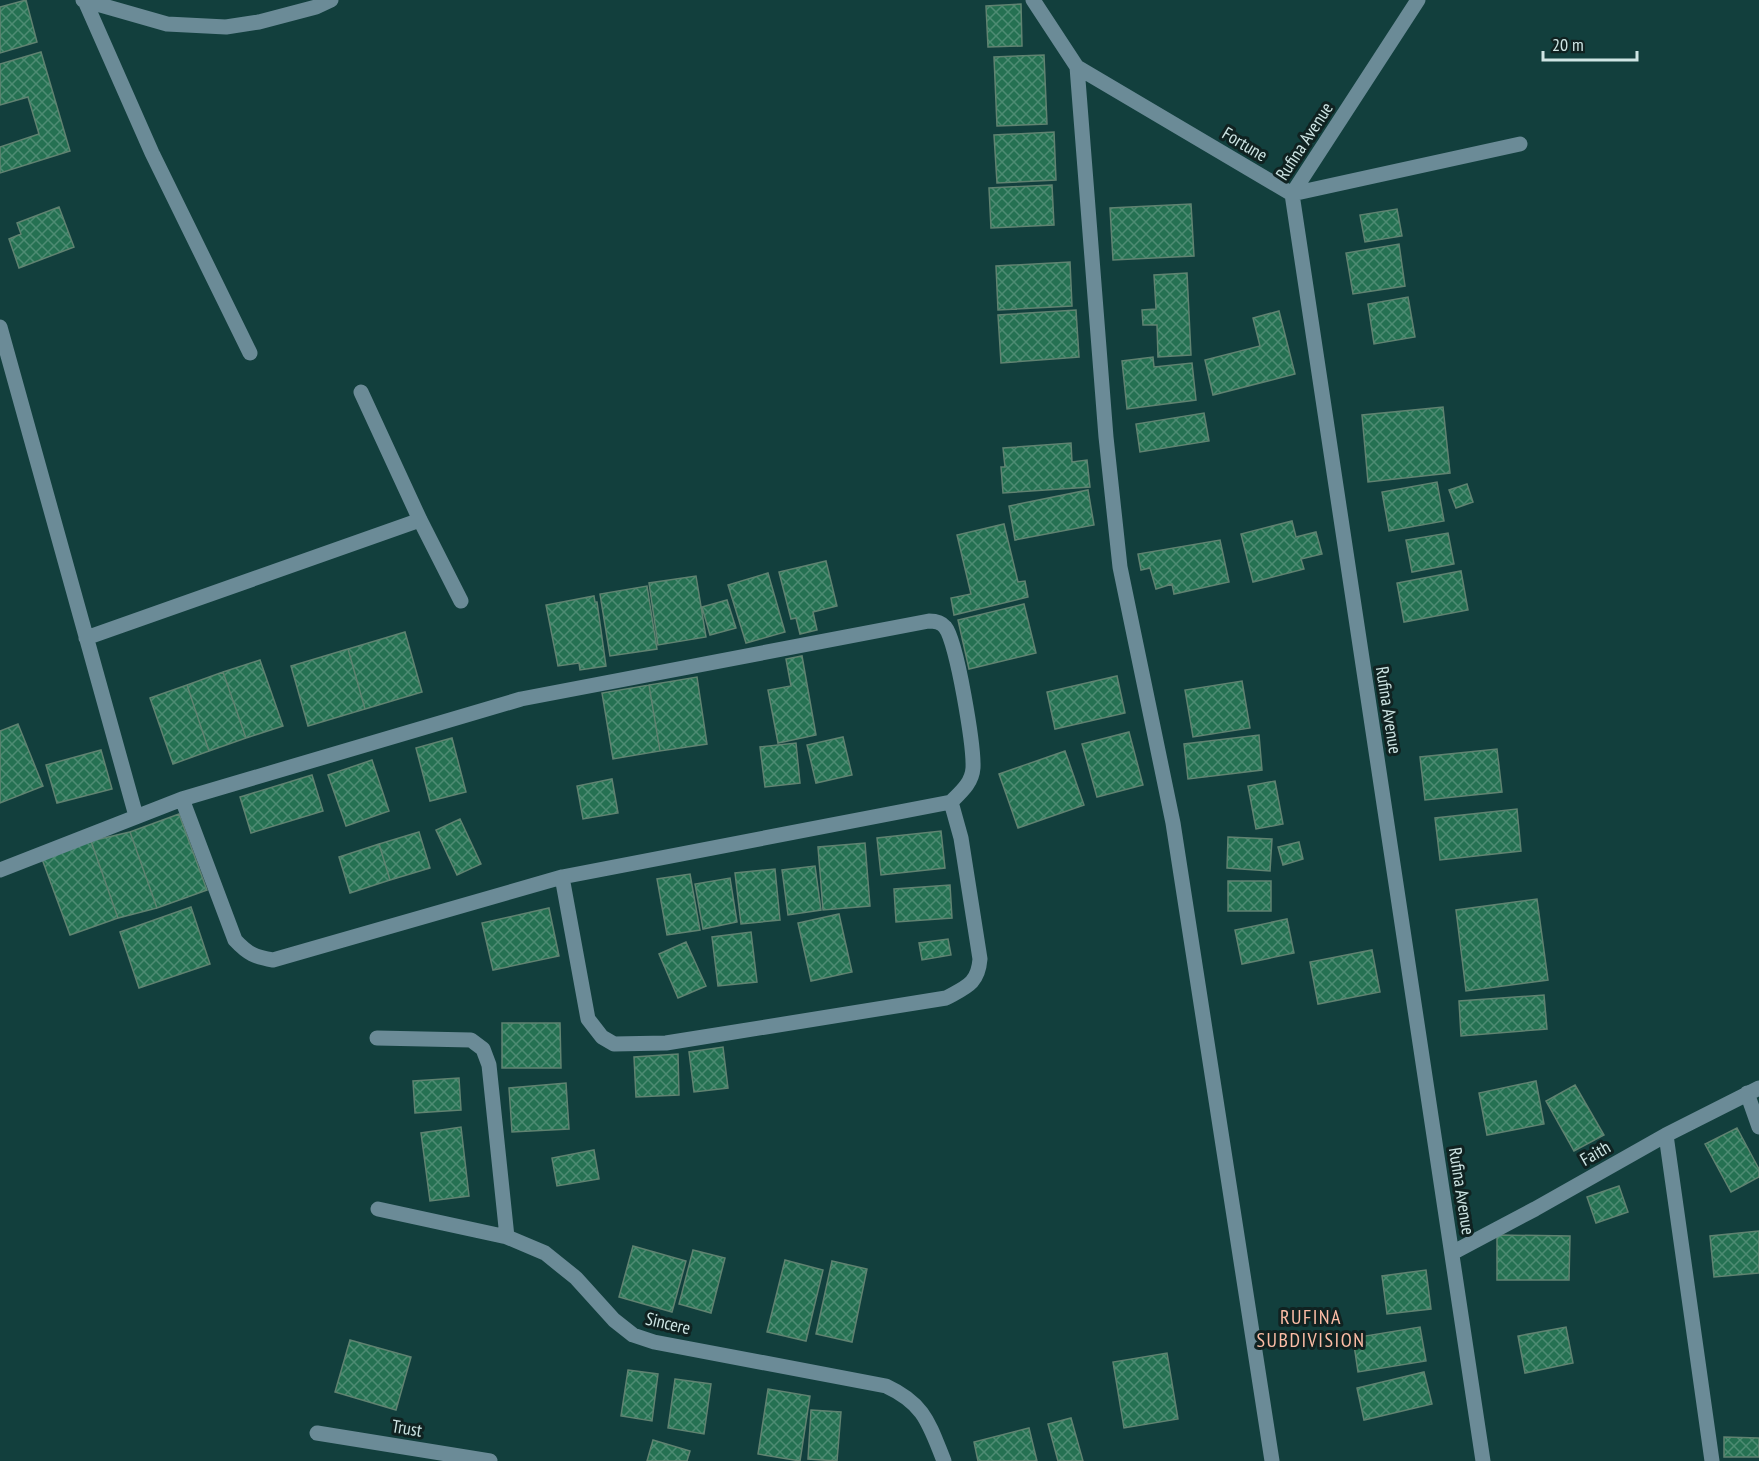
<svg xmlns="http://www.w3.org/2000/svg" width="1759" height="1461" viewBox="0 0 1759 1461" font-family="'PT Sans Narrow',sans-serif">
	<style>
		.building { fill: url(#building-cross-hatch); stroke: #608371; stroke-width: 1.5 }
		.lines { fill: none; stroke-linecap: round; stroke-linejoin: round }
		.minor { stroke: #6b8b97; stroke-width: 15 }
		.labels { text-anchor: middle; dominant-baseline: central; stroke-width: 6; stroke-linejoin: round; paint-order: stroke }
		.street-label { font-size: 18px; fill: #cee5e4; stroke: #102221 }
		.neighbourhood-label { font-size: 20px; letter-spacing: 1.5px; fill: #fcbda6; stroke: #102221 }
	</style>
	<defs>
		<pattern id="building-cross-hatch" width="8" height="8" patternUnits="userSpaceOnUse" patternTransform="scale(1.5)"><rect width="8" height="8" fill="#257152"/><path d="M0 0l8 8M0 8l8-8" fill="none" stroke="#4e8c73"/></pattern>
	</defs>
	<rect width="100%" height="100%" fill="#123f3d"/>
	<path class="building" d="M 26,0 L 37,42 L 0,53 L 0,7 Z
		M 1021,4 L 1022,46 L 988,47 L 986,6 Z
		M 41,52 L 70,151 L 0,173 L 0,147 L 39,134 L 28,97 L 0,105 L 0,64 Z
		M 1044,55 L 1047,124 L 997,126 L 994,57 Z
		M 1054,132 L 1056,180 L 997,183 L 994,135 Z
		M 1052,185 L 1054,225 L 991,228 L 989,188 Z
		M 1191,204 L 1194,256 L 1113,260 L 1110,208 Z
		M 59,207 L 74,247 L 19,268 L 9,239 L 21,234 L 17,223 Z
		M 1397,209 L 1402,236 L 1365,242 L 1360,215 Z
		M 1399,244 L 1405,286 L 1353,294 L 1346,253 Z
		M 1070,262 L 1072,306 L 998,310 L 996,266 Z
		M 1187,273 L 1191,355 L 1158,357 L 1157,325 L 1143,325 L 1142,310 L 1156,309 L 1154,275 Z
		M 1408,297 L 1415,337 L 1374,344 L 1368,304 Z
		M 1076,310 L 1079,357 L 1001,363 L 998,315 Z
		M 1279,311 L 1295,374 L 1213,395 L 1205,360 L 1260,346 L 1253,318 Z
		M 1153,357 L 1154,367 L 1192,363 L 1196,400 L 1127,409 L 1122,361 Z
		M 1443,407 L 1450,473 L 1368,482 L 1362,415 Z
		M 1204,413 L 1209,441 L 1140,452 L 1136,424 Z
		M 1071,443 L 1072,462 L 1087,460 L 1090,487 L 1003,493 L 1001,467 L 1005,467 L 1003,448 Z
		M 1437,482 L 1444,521 L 1389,531 L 1382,492 Z
		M 1467,484 L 1473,502 L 1456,508 L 1449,490 Z
		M 1088,490 L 1094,525 L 1015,540 L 1009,506 Z
		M 1292,521 L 1296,537 L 1316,532 L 1322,554 L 1301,559 L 1304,569 L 1253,582 L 1241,534 Z
		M 1004,524 L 1018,582 L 1025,581 L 1028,597 L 954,615 L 951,598 L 971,594 L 957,535 Z
		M 1448,533 L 1454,564 L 1412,572 L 1406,540 Z
		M 1220,540 L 1229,582 L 1174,594 L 1172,584 L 1156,589 L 1150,568 L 1141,570 L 1138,554 Z
		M 826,561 L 837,606 L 813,612 L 817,630 L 800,634 L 796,618 L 791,619 L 779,572 Z
		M 1461,571 L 1468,610 L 1404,622 L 1397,583 Z
		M 768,573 L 785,632 L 746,643 L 728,585 Z
		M 696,576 L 706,637 L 658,645 L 649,583 Z
		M 647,586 L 657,649 L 610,656 L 600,594 Z
		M 594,596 L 595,602 L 597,602 L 606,666 L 580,670 L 579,663 L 558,666 L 546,605 Z
		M 727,600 L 736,628 L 710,635 L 702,607 Z
		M 1024,604 L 1036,653 L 969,669 L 958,620 Z
		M 405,632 L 422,692 L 365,709 L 348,649 Z
		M 348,649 L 365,709 L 308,726 L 291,666 Z
		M 802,656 L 816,735 L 778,743 L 768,690 L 791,686 L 786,659 Z
		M 260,660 L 283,726 L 246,738 L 223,672 Z
		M 223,672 L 246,738 L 209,751 L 187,685 Z
		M 1117,676 L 1125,713 L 1055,729 L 1047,692 Z
		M 697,677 L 707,744 L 660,751 L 649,685 Z
		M 1242,681 L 1250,728 L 1193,737 L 1185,690 Z
		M 187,685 L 209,751 L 173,764 L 150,698 Z
		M 649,685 L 660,751 L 613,759 L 602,693 Z
		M 18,724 L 43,786 L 0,803 L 0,731 Z
		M 1129,732 L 1143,785 L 1097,797 L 1082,744 Z
		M 1259,735 L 1262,770 L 1188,779 L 1184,744 Z
		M 843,737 L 852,775 L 816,783 L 807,745 Z
		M 452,738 L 466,792 L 430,801 L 416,748 Z
		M 796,743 L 800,783 L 765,787 L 760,747 Z
		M 1497,749 L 1502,792 L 1425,800 L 1420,757 Z
		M 101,750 L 112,789 L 57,803 L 46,765 Z
		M 1065,751 L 1084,805 L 1018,828 L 999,774 Z
		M 372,760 L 389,811 L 346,826 L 328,775 Z
		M 312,775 L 323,811 L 251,833 L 240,797 Z
		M 612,779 L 618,813 L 583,819 L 577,786 Z
		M 1275,781 L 1283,824 L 1256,829 L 1248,786 Z
		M 1517,809 L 1521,851 L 1440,860 L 1435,818 Z
		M 179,814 L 207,890 L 157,908 L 130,832 Z
		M 460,819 L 481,864 L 457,875 L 436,830 Z
		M 941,831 L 945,868 L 881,875 L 877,838 Z
		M 130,832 L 157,908 L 118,918 L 91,841 Z
		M 419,832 L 430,868 L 390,880 L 379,844 Z
		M 1228,837 L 1272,839 L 1270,871 L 1227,868 Z
		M 91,841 L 118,918 L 70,935 L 42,859 Z
		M 1299,842 L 1303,859 L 1283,865 L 1278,847 Z
		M 865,843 L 870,906 L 823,910 L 818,847 Z
		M 379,844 L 390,880 L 350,893 L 339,857 Z
		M 815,866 L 821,910 L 788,915 L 782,870 Z
		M 775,869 L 780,920 L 741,924 L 735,873 Z
		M 690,874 L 700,930 L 667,935 L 657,879 Z
		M 730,878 L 737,922 L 703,929 L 695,884 Z
		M 1228,881 L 1271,881 L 1271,911 L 1228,911 Z
		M 950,885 L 952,918 L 896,922 L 894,889 Z
		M 1537,899 L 1548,980 L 1466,991 L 1456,910 Z
		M 191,907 L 210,964 L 139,988 L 120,932 Z
		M 549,908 L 559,956 L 493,970 L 482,923 Z
		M 839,914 L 852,972 L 811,981 L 798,923 Z
		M 1287,919 L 1294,953 L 1242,964 L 1235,930 Z
		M 751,932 L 757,982 L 718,986 L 712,937 Z
		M 948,939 L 951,955 L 922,960 L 919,943 Z
		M 686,942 L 706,986 L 678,998 L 659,954 Z
		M 1372,950 L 1380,992 L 1318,1004 L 1310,962 Z
		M 1544,995 L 1547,1029 L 1461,1036 L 1459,1001 Z
		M 502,1023 L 560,1023 L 561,1068 L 502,1068 Z
		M 723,1047 L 728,1088 L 694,1092 L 689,1052 Z
		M 678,1054 L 679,1095 L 636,1097 L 634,1057 Z
		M 459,1078 L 461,1110 L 415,1113 L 413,1081 Z
		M 1536,1081 L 1544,1124 L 1487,1135 L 1479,1093 Z
		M 566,1083 L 569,1129 L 512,1132 L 509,1088 Z
		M 1575,1085 L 1604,1135 L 1574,1151 L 1546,1101 Z
		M 461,1127 L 469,1196 L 430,1201 L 421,1133 Z
		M 1737,1128 L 1759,1169 L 1759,1177 L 1731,1192 L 1705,1144 Z
		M 594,1150 L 599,1179 L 557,1186 L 552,1158 Z
		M 1619,1186 L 1628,1212 L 1596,1223 L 1587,1197 Z
		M 1759,1231 L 1759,1273 L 1714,1277 L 1710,1236 Z
		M 1497,1235 L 1570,1236 L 1569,1280 L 1497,1280 Z
		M 633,1246 L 686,1261 L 672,1312 L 619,1297 Z
		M 693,1250 L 725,1258 L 711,1313 L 679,1304 Z
		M 785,1260 L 823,1270 L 806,1341 L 767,1332 Z
		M 832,1261 L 867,1269 L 852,1342 L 816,1334 Z
		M 1426,1270 L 1431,1309 L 1387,1314 L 1382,1276 Z
		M 1420,1327 L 1426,1361 L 1358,1372 L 1353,1338 Z
		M 1566,1327 L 1573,1363 L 1525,1373 L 1518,1336 Z
		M 350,1340 L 411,1357 L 396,1410 L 335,1392 Z
		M 1167,1353 L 1178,1419 L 1124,1428 L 1113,1362 Z
		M 628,1370 L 658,1374 L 652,1421 L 621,1416 Z
		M 1424,1372 L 1432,1404 L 1364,1420 L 1357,1388 Z
		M 675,1379 L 711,1384 L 704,1434 L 668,1428 Z
		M 768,1389 L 810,1396 L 800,1461 L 758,1454 Z
		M 811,1410 L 841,1412 L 837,1461 L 808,1459 Z
		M 1071,1418 L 1083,1461 L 1058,1461 L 1048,1424 Z
		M 1029,1428 L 1037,1461 L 978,1461 L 974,1442 Z
		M 1724,1437 L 1759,1438 L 1759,1457 L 1724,1457 Z
		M 653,1440 L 690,1451 L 687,1461 L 647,1461 Z"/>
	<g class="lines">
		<path class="minor" d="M 83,0 L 167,24 L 226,27 L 259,22 L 316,7 L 331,0
			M 1033,0 L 1077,67 L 1292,194 L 1520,144
			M 1418,0 L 1292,194 L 1483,1461
			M 85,1 L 152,153 L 250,353
			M 1077,67 L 1106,437 L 1120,567 L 1173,823 L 1272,1461
			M 0,327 L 136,816
			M 361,392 L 420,520 L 461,601
			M 86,638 L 420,520
			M 182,799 L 235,940 C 248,954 255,957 273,960 L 562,877 L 951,802
			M 0,870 L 182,799 L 521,699 L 929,621 C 935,621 941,622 945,627 C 957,641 974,747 973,768 C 972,783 961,792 951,802 L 961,838 L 980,959 C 978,984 966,987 946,998 L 666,1043 L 614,1044 L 602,1037 L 588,1019 L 562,877
			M 377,1038 L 471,1040 L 483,1049 L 489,1065 L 507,1237
			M 1747,1093 L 1759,1127
			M 1666,1135 L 1712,1461
			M 378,1209 L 507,1237 L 545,1253 L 576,1278 L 614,1320 L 633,1335 L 654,1342 L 886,1386 C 925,1404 929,1424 944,1461
			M 1452,1253 L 1535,1209 L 1666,1135 L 1759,1088
			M 317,1433 L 490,1461"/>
	</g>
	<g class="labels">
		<g class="street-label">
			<text transform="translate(1304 141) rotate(-57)">Rufina Avenue</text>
			<text transform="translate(1245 144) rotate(31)">Fortune</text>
			<text transform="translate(1389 710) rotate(81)">Rufina Avenue</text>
			<text transform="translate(1595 1153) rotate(-30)">Faith</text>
			<text transform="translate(1462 1191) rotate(81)">Rufina Avenue</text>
			<text transform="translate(668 1323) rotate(13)">Sincere</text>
			<text transform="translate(407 1428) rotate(9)">Trust</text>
		</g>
		<g class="neighbourhood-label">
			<text x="1311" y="1317">RUFINA<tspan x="1311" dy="23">SUBDIVISION</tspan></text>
		</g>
	</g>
	<path d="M1543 51v9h94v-9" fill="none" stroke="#cee5e4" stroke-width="3"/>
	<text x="1552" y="51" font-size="18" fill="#cee5e4" stroke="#102221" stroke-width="4.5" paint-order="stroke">20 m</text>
</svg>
